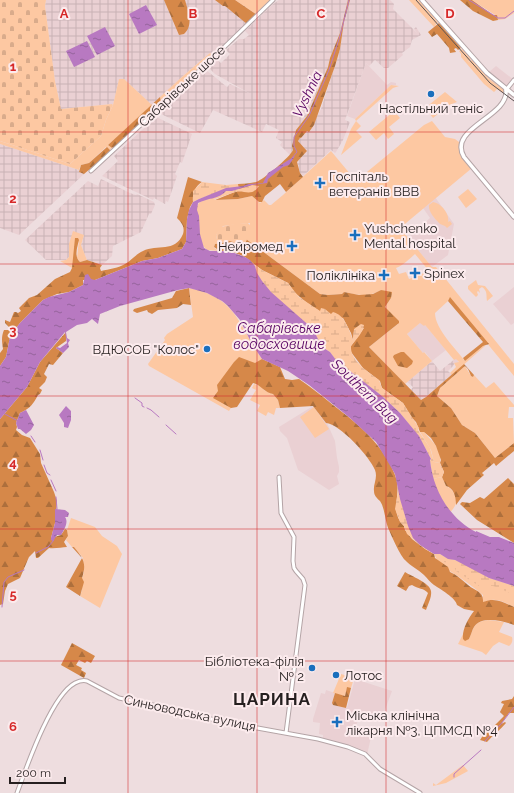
<svg xmlns="http://www.w3.org/2000/svg" width="514" height="793" viewBox="0 0 514 793" font-family="Raleway,sans-serif">
	<style>
		.built { fill: #ead0d3 }
		.industrial { fill: url(#industrial-grid) }
		.green { fill: #fdc8a2; fill-rule: evenodd }
		.forest { fill: url(#forest-firs) }
		.wetland { fill: url(#wetland-marsh) }
		.cemetery { fill: url(#cemetery-stones) }
		.water { fill: url(#water-ripples) }
		.lines { fill: none; stroke-linecap: round; stroke-linejoin: round }
		.stream { stroke: #b879c1; stroke-width: 1 }
		.tertiary-casing { stroke: #b4a4a6; stroke-width: 5 }
		.secondary-casing { stroke: #b4a4a6; stroke-width: 5.5 }
		.tertiary { stroke: #fff; stroke-width: 3 }
		.secondary { stroke: #fff; stroke-width: 3.5 }
		.tram { stroke: #5b5253; stroke-width: 1 }
		.grid { fill: none; stroke: #d62828; stroke-width: 1; stroke-opacity: 0.55 }
		.poi-dot { fill: #1a6fbd; stroke: #fcebed; stroke-width: 1.5 }
		.labels { text-anchor: middle; dominant-baseline: central; stroke-width: 4; stroke-linejoin: round; paint-order: stroke }
		.street-label { font-size: 13px; fill: #251f1f; stroke: #fcebed }
		.poi-label { font-size: 13px; fill: #251f1f; stroke: #fcebed; text-anchor: start }
		.water-label { font-size: 14px; font-style: italic; fill: #570262; stroke: #fcebed }
		.district-label { font-size: 17px; font-weight: bold; letter-spacing: 1px; fill: #251f1f; stroke: #fcebed }
		.grid-label { font-size: 13px; text-anchor: middle; font-weight: bold; fill: #d62828; stroke: #fcebed; stroke-width: 4; stroke-linejoin: round; paint-order: stroke }
	</style>
	<defs>
		<pattern id="industrial-grid" width="8" height="8" patternUnits="userSpaceOnUse"><rect width="8" height="8" fill="#ead0d3"/><path d="M0 4h8M4 0v8" fill="none" stroke="#c9b2b5"/></pattern>
		<pattern id="forest-firs" width="22" height="20" patternUnits="userSpaceOnUse"><rect width="22" height="20" fill="#d68849"/><path d="M5 1l3.5 6h-7zM16 11l3.5 6h-7z" fill="#ad6f3c"/></pattern>
		<pattern id="wetland-marsh" width="20" height="14" patternUnits="userSpaceOnUse"><rect width="20" height="14" fill="#fdc8a2"/><path d="M1 5h8M5 5V1M11 12h8M15 12V8" fill="none" stroke="#d9ab8b"/></pattern>
		<pattern id="cemetery-stones" width="16" height="16" patternUnits="userSpaceOnUse"><rect width="16" height="16" fill="#fdc8a2"/><path d="M2 7V4a2 2 0 0 1 4 0v3zM10 15v-3a2 2 0 0 1 4 0v3z" fill="#d9ab8b"/></pattern>
		<pattern id="water-ripples" width="26" height="14" patternUnits="userSpaceOnUse"><rect width="26" height="14" fill="#b879c1"/><path d="M2 4q2-2 4 0t4 0M15 11q2-2 4 0t4 0" fill="none" stroke="#95639c"/></pattern>
	</defs>
	<rect width="100%" height="100%" fill="#eedddf"/>
	<path class="built" d="M 366,63 L 387,85 L 391,82 L 396,83 L 396,85 L 391,85 L 355,119 L 347,116 Z
		M 496,66 L 514,80 L 508,87 L 489,72 Z
		M 435,197 L 454,224 L 448,255 L 432,267 L 408,238 L 430,218 L 423,208 Z
		M 514,287 L 514,323 L 511,325 L 493,304 Z
		M 421,322 L 425,325 L 446,350 L 432,361 L 425,352 L 423,353 L 407,334 Z
		M 313,406 L 327,423 L 335,441 L 337,458 L 339,467 L 339,472 L 337,476 L 339,484 L 329,490 L 298,470 L 287,438 L 280,431 L 279,427 Z
		M 355,679 L 392,691 L 383,715 L 380,717 L 361,712 L 353,734 L 371,737 L 367,755 L 323,738 L 323,735 L 319,734 L 320,723 L 313,722 L 313,719 L 321,693 L 325,694 L 326,690 L 335,693 L 332,703 L 333,705 L 347,708 Z"/>
	<path class="industrial" d="M 46,0 L 235,0 L 257,15 L 214,57 L 210,53 L 183,76 L 152,105 L 124,79 L 119,79 L 113,105 L 112,104 L 61,109 L 55,81 L 45,6 Z
		M 279,0 L 348,0 L 340,33 L 330,58 L 328,67 L 307,116 L 296,130 L 294,137 L 293,150 L 290,155 L 280,145 L 282,142 L 276,138 L 279,130 L 266,124 L 262,132 L 213,110 L 200,133 L 159,113 L 205,69 L 227,87 L 230,84 L 249,93 L 215,74 L 208,67 L 216,59 L 221,63 L 230,54 L 226,50 L 239,39 L 244,39 L 249,35 L 245,31 L 273,4 Z
		M 350,0 L 390,0 L 394,4 L 393,9 L 417,33 L 414,29 L 416,27 L 421,35 L 412,40 L 410,47 L 402,53 L 403,55 L 388,68 L 384,68 L 375,60 L 369,66 L 366,63 L 345,120 L 350,122 L 343,140 L 336,152 L 335,153 L 331,150 L 303,176 L 300,173 L 297,162 L 307,151 L 297,141 L 307,131 L 308,132 L 321,109 L 340,49 L 344,22 Z
		M 156,117 L 192,134 L 182,163 L 180,162 L 175,174 L 177,176 L 168,202 L 166,201 L 165,204 L 154,198 L 153,200 L 102,176 L 118,161 L 114,156 Z
		M 0,144 L 79,170 L 79,172 L 84,174 L 19,235 L 0,228 Z
		M 101,179 L 130,193 L 136,195 L 137,194 L 154,202 L 155,205 L 151,214 L 149,214 L 141,232 L 113,246 L 112,256 L 102,265 L 87,260 L 81,245 L 84,235 L 69,244 L 69,257 L 66,260 L 46,260 L 25,240 L 88,181 L 98,186 Z
		M 456,358 L 459,363 L 454,363 L 454,365 L 448,371 L 452,375 L 426,397 L 421,400 L 411,390 L 413,387 L 407,382 L 432,361 L 440,371 Z"/>
	<path class="green" d="M 235,0 L 273,0 L 257,15 Z
		M 409,0 L 419,0 L 438,22 L 434,27 Z
		M 472,0 L 514,0 L 514,13 L 505,19 L 498,20 L 498,17 Z
		M 462,49 L 471,59 L 468,62 L 472,60 L 488,78 L 503,89 L 504,92 L 503,93 L 497,89 L 494,92 L 484,84 L 461,57 L 461,54 L 459,51 Z
		M 210,53 L 214,57 L 161,103 L 160,97 L 183,76 Z
		M 119,79 L 124,79 L 152,105 L 108,145 L 112,148 L 110,150 L 106,147 L 89,163 L 81,165 L 79,170 L 0,144 L 0,141 L 70,164 L 101,136 L 106,120 L 113,105 Z
		M 391,85 L 399,86 L 393,88 L 356,121 L 361,126 L 356,131 L 362,137 L 341,155 L 351,129 L 356,121 L 355,119 Z
		M 445,92 L 457,102 L 449,105 L 433,118 L 425,108 Z
		M 394,111 L 400,118 L 389,127 L 394,134 L 388,139 L 384,133 L 376,140 L 369,132 Z
		M 432,121 L 445,137 L 455,139 L 459,142 L 461,154 L 472,168 L 400,228 L 432,267 L 436,267 L 514,364 L 514,376 L 450,298 L 448,301 L 435,313 C 435,329 456,349 465,361 L 483,346 L 485,346 L 452,375 L 450,373 L 456,367 L 454,363 L 459,362 L 456,359 L 454,360 L 425,325 L 424,326 L 420,323 L 407,334 L 423,353 L 424,352 L 432,361 L 405,384 L 369,347 L 398,324 L 385,307 L 391,298 L 381,290 C 367,298 359,295 344,292 L 342,294 L 328,295 L 320,294 L 246,239 L 250,223 L 248,223 L 223,226 L 216,235 L 218,244 L 215,244 L 214,246 L 214,248 L 220,251 L 207,250 L 203,246 L 201,241 C 199,233 195,213 197,206 C 199,200 209,198 214,198 L 215,200 L 238,199 L 252,196 L 260,203 L 264,200 L 269,205 L 271,205 L 283,195 L 331,151 L 356,181 L 424,125 ZM 415,254 L 429,271 L 409,279 L 406,272 L 399,274 L 396,268 C 404,265 409,259 415,254 Z
		M 468,189 L 477,199 L 466,208 L 458,197 Z
		M 433,202 C 441,203 450,214 448,222 L 450,221 L 452,224 L 447,228 C 444,224 442,226 439,223 C 434,218 428,211 429,205 Z
		M 73,231 L 84,235 L 81,245 L 87,260 L 80,262 L 77,258 L 79,240 L 72,268 L 60,261 L 66,260 L 69,257 L 69,244 Z
		M 476,280 L 478,285 L 485,286 L 493,296 L 487,301 C 486,296 488,291 482,287 L 479,289 L 480,293 L 478,291 L 477,292 L 478,295 L 476,297 L 468,289 L 468,286 Z
		M 189,288 C 237,297 238,325 262,359 L 229,411 L 149,366 L 148,364 L 165,340 L 164,338 L 167,334 L 193,317 Z
		M 465,366 L 471,376 L 473,377 L 474,375 L 486,388 L 494,382 L 514,405 L 514,407 L 509,407 L 508,418 L 513,418 L 514,443 L 495,458 L 475,433 L 462,425 L 451,408 L 437,396 L 440,388 Z
		M 254,384 L 261,386 L 264,390 L 273,394 L 278,400 L 280,408 L 276,408 L 274,415 L 268,412 L 266,416 L 257,411 L 260,405 L 250,400 L 256,390 L 252,388 Z
		M 314,407 L 329,429 L 315,438 L 300,417 Z
		M 420,432 L 424,432 C 431,441 442,448 440,463 L 434,462 L 431,450 Z
		M 442,477 L 446,486 C 452,488 457,496 456,503 C 455,507 452,510 450,513 L 437,491 L 433,479 Z
		M 71,518 L 95,527 L 102,536 L 117,546 L 122,554 L 100,608 L 80,596 L 82,590 L 82,578 L 84,572 L 83,558 L 74,547 L 72,547 L 66,540 L 68,536 L 67,530 Z
		M 434,554 L 438,554 L 489,578 L 514,586 L 514,607 C 503,602 495,596 483,603 L 483,595 C 476,589 469,584 462,579 C 453,572 439,567 434,554 Z
		M 488,620 L 504,622 L 499,632 L 512,637 C 513,641 512,644 509,646 L 499,642 L 493,646 L 486,655 L 482,652 L 458,644 L 463,634 L 463,637 L 469,639 C 474,628 473,622 488,620 Z
		M 341,674 L 354,678 L 351,688 L 347,688 L 345,696 L 333,693 Z
		M 463,765 L 468,771 L 446,783 L 433,786 L 433,783 L 436,785 Z"/>
	<path class="forest" d="M 164,0 L 185,0 C 188,11 194,25 184,34 L 179,35 Z
		M 215,0 L 235,0 L 257,15 L 247,24 L 225,6 L 223,6 Z
		M 348,0 L 350,0 L 344,22 L 340,49 L 335,66 L 314,125 L 309,132 L 307,131 L 301,138 L 300,138 L 298,141 L 307,151 L 297,162 L 300,173 L 303,177 L 286,192 L 280,184 L 265,196 L 262,202 L 259,202 L 252,196 L 238,199 L 215,200 L 237,191 L 238,186 L 238,184 C 243,184 251,183 256,182 C 263,180 290,157 293,150 L 292,146 L 296,130 L 307,116 L 328,67 L 330,58 L 340,33 Z
		M 460,0 L 472,0 L 493,15 L 497,15 L 498,20 L 493,21 L 473,11 Z
		M 439,23 L 461,48 L 458,50 L 456,48 L 454,49 L 456,52 L 450,53 L 449,48 L 437,34 L 432,37 L 428,32 Z
		M 160,97 L 161,103 L 117,145 L 112,148 L 108,145 Z
		M 107,147 L 110,150 L 110,152 L 84,174 L 79,172 L 81,165 L 89,163 Z
		M 188,177 L 202,182 C 195,186 192,195 193,202 L 190,207 L 187,219 L 186,242 L 182,249 L 158,258 L 142,261 L 95,280 L 83,280 L 83,285 L 69,292 L 57,294 L 43,300 L 20,323 L 13,332 L 10,337 L 6,357 L 0,366 L 0,353 L 3,349 C 2,342 1,337 4,330 L 8,330 L 10,328 L 5,323 L 5,320 L 10,322 L 14,312 L 16,312 L 18,313 L 21,311 L 19,308 L 29,298 L 37,295 L 55,279 L 70,272 L 72,268 L 75,238 L 78,238 L 79,240 C 77,247 74,257 80,262 L 87,260 L 102,265 L 100,268 L 101,271 C 109,269 119,268 125,264 C 132,260 136,254 143,251 C 157,244 175,253 183,234 C 185,227 182,223 177,218 Z
		M 246,239 L 320,294 L 328,295 L 342,294 L 344,292 L 359,295 L 373,294 L 381,290 L 392,292 L 391,298 L 385,307 L 399,321 L 399,323 L 369,347 L 421,400 L 426,397 L 464,364 L 474,375 L 473,377 L 471,376 L 468,369 L 465,366 L 440,388 L 437,396 L 451,408 L 462,425 L 475,433 L 495,458 L 514,443 L 514,451 L 496,466 L 494,463 L 482,473 L 484,475 L 467,490 L 456,505 C 456,497 454,488 446,486 L 442,477 L 444,472 L 440,463 L 441,460 L 436,446 L 431,438 L 424,432 L 420,432 L 416,422 L 411,417 L 403,403 L 382,388 L 380,381 L 363,368 L 351,352 L 351,346 L 364,328 L 354,331 L 353,340 L 351,333 L 343,318 L 336,317 L 321,312 L 307,303 L 294,292 L 288,283 L 262,270 L 245,257 L 231,251 L 220,251 L 214,247 L 215,244 C 223,244 230,237 237,244 L 245,243 Z
		M 189,288 L 191,305 L 183,304 L 177,308 L 158,310 L 152,314 L 148,312 L 147,310 L 137,313 L 133,311 L 134,309 L 172,298 L 176,291 Z
		M 450,297 L 489,344 L 483,346 L 465,361 L 463,358 L 483,342 L 448,301 Z
		M 66,332 L 66,341 L 56,348 L 63,353 L 53,365 L 49,364 L 44,374 L 47,377 L 45,382 L 39,388 L 42,390 L 40,394 L 38,395 C 33,404 31,408 20,413 L 16,423 L 17,427 L 16,430 L 22,435 L 30,438 L 40,454 L 41,463 L 54,492 L 57,501 L 55,523 L 51,538 L 61,535 L 65,529 L 67,530 L 68,536 L 64,542 L 67,547 C 62,547 55,549 49,548 L 38,558 L 36,558 L 35,551 L 29,557 L 20,578 L 8,584 L 5,591 L 3,604 L 0,605 L 0,419 L 27,387 L 40,362 Z
		M 401,352 L 404,352 L 413,361 L 412,364 L 407,368 L 398,366 L 393,357 L 394,355 Z
		M 239,357 L 255,363 L 262,359 L 280,367 L 285,379 L 292,380 L 299,379 C 311,387 322,396 333,405 C 358,424 383,444 395,475 C 403,494 388,510 404,526 L 405,530 L 412,539 L 425,549 L 434,554 L 435,558 L 448,567 L 450,572 C 457,575 462,580 468,585 C 475,591 484,591 483,602 C 495,597 503,602 514,607 L 514,625 C 504,621 481,615 474,627 C 472,630 471,635 469,639 L 465,641 L 463,639 C 462,629 468,619 474,611 L 464,609 L 457,605 C 456,598 440,589 434,585 C 431,583 427,578 424,575 C 418,569 410,566 405,560 C 400,555 392,537 389,530 C 385,522 385,508 380,501 C 377,498 374,496 374,491 C 373,484 378,478 375,470 C 370,457 340,424 326,423 L 313,406 L 280,408 L 278,400 L 273,394 C 265,393 261,385 253,383 L 237,407 L 231,408 L 213,398 L 218,391 L 217,385 L 234,362 Z
		M 508,478 L 514,484 L 514,543 L 477,520 L 460,504 L 462,502 L 470,503 L 480,497 L 484,499 Z
		M 72,547 L 74,547 C 83,558 87,563 82,578 L 84,582 L 80,596 L 66,587 L 82,558 Z
		M 405,572 C 411,576 430,583 431,591 C 432,597 428,604 426,610 L 422,608 L 428,593 C 424,588 418,589 412,585 L 409,586 L 406,591 L 397,586 Z
		M 72,643 L 95,656 L 91,663 L 87,661 L 85,663 L 79,660 L 76,665 L 82,668 L 81,670 L 86,673 L 84,678 L 61,665 Z
		M 347,687 L 351,688 L 346,708 L 333,705 L 332,703 L 335,693 L 345,696 Z
		M 514,696 L 514,713 L 509,713 L 501,724 L 505,722 L 506,723 C 500,730 493,735 487,742 L 480,740 L 489,726 L 492,728 L 504,716 L 500,712 L 504,704 L 501,703 L 502,701 L 512,699 Z"/>
	<path class="wetland" d="M 202,182 L 226,185 L 238,184 L 239,189 L 252,185 L 259,186 C 252,197 244,190 236,192 C 230,193 220,198 214,199 L 215,196 L 213,194 L 199,199 L 193,202 L 193,191 Z
		M 254,264 L 262,270 L 288,283 L 299,297 L 320,311 L 321,308 L 325,309 L 331,314 L 333,312 C 345,315 349,330 353,340 L 354,329 L 361,324 L 364,325 C 363,333 356,339 351,346 C 350,361 369,372 379,380 L 382,388 L 403,403 L 419,428 L 418,430 L 430,448 L 434,462 L 440,463 L 444,472 L 442,477 L 433,479 L 430,461 L 431,459 L 419,437 L 400,413 L 382,396 L 341,365 L 334,358 L 330,352 L 322,347 L 319,343 L 261,288 Z
		M 394,472 L 398,473 L 437,554 L 440,554 L 445,557 L 455,560 L 469,566 L 489,578 L 514,586 L 514,592 L 510,593 L 493,586 L 479,586 L 456,571 L 453,564 L 444,562 L 437,554 L 434,554 L 425,549 L 407,534 L 404,526 L 400,522 L 395,509 L 398,491 L 397,481 Z"/>
	<path class="cemetery" d="M 0,0 L 46,0 L 45,6 L 55,81 L 61,109 L 112,104 L 113,105 L 106,120 L 101,136 L 70,164 L 0,141 Z
		M 248,223 L 252,228 L 245,244 L 239,245 C 229,239 228,241 218,244 L 216,235 L 221,227 L 234,224 Z"/>
	<path class="water" d="M 146,5 L 157,25 L 139,34 L 129,14 Z
		M 105,27 L 115,46 L 97,55 L 87,36 Z
		M 87,41 L 95,57 L 74,67 L 66,51 Z
		M 295,156 L 289,165 L 283,167 L 268,179 L 267,183 L 252,185 L 232,191 L 226,191 C 220,199 207,198 198,203 L 197,210 L 199,216 L 200,234 L 204,248 L 210,251 L 229,251 L 245,257 L 250,260 L 255,266 L 257,273 L 262,281 L 271,292 L 313,329 L 322,347 L 330,352 L 336,360 L 382,396 L 400,413 L 419,436 L 431,459 L 430,460 C 433,490 449,518 476,532 L 476,531 L 490,537 L 499,537 L 514,543 L 514,586 L 489,578 L 455,560 L 448,559 L 440,554 L 434,554 L 420,545 L 413,538 L 408,526 L 400,499 L 395,474 L 376,442 L 350,418 L 309,385 L 288,371 L 262,359 L 252,344 L 240,320 L 227,305 L 222,301 L 207,293 L 189,288 L 178,290 L 120,306 L 100,314 L 98,324 L 92,319 L 87,323 L 77,325 L 66,332 L 67,338 L 70,340 L 68,343 L 69,347 L 63,353 L 56,348 L 57,347 L 60,348 L 67,343 L 65,332 L 40,362 L 27,387 L 0,419 L 0,366 L 6,357 L 10,337 L 13,332 L 20,323 L 43,300 L 49,297 L 69,292 L 83,285 L 85,275 L 88,274 L 91,279 L 95,280 L 142,261 L 158,258 L 182,249 L 186,242 L 187,219 L 189,210 L 193,202 L 199,199 L 226,188 L 243,186 L 249,184 L 263,183 L 268,173 Z
		M 66,406 L 71,411 L 71,420 L 68,428 L 64,427 L 64,423 L 59,415 Z
		M 26,410 L 34,425 L 31,430 L 26,434 L 20,429 L 18,429 L 16,423 L 20,413 Z
		M 55,509 L 65,510 L 69,513 L 68,517 L 65,517 C 69,522 64,530 61,535 L 57,535 L 53,541 L 51,540 L 51,538 L 55,523 Z"/>
	<g class="lines">
		<path class="stream" d="M 469,0 L 498,18 L 505,18 L 514,11
			M 292,158 L 297,152 L 294,146 L 294,137 L 309,116 L 329,70 L 340,36 L 349,0
			M 135,398 L 142,403 L 142,406 L 144,407
			M 147,408 L 151,410 L 159,417
			M 3,413 L 18,421
			M 166,425 L 176,434
			M 31,436 L 35,442
			M 40,450 L 43,460
			M 44,465 L 47,473 L 50,475
			M 51,480 L 56,491
			M 56,497 L 57,509
			M 36,553 L 48,547 L 54,540
			M 2,607 L 4,582 L 8,577 L 24,570
			M 485,741 L 501,724 L 514,707
			M 454,777 L 454,774 L 481,750"/>
		<defs>
			<path id="tertiary" d="M 506,90 L 514,80
				M 91,171 L 214,57 L 273,0
				M 279,477 L 281,513 L 294,537 L 293,561 L 294,568 L 296,571 L 303,579 L 305,585 L 286,733
				M 17,793 C 27,766 51,696 75,683 C 79,681 83,680 87,681 L 119,698 L 167,708 L 219,721 L 318,739 L 348,747 L 365,754 L 380,769 L 420,793"/>
			<path id="secondary" d="M 422,0 L 487,73 L 514,95
				M 506,90 C 509,117 447,128 464,157 L 514,217"/>
		</defs>
		<use href="#tertiary" class="tertiary-casing"/>
		<use href="#secondary" class="secondary-casing"/>
		<use href="#tertiary" class="tertiary"/>
		<use href="#secondary" class="secondary"/>
		<path class="tram" d="M 416,0 L 490,83 L 514,101"/>
	</g>
	<path class="grid" d="M 128,0 L 128,793M 257,0 L 257,793M 386,0 L 386,793M 0,132 L 514,132M 0,264 L 514,264M 0,396 L 514,396M 0,529 L 514,529M 0,661 L 514,661"/>
	<g class="poi-dot">
		<circle cx="431" cy="94" r="4"/>
		<path d="M318 177h4v4h4v4h-4v4h-4v-4h-4v-4h4z"/>
		<path d="M353 229h4v4h4v4h-4v4h-4v-4h-4v-4h4z"/>
		<path d="M290 240h4v4h4v4h-4v4h-4v-4h-4v-4h4z"/>
		<path d="M413 267h4v4h4v4h-4v4h-4v-4h-4v-4h4z"/>
		<path d="M382 269h4v4h4v4h-4v4h-4v-4h-4v-4h4z"/>
		<circle cx="207" cy="349" r="4"/>
		<circle cx="312" cy="668" r="4"/>
		<circle cx="336" cy="675" r="4"/>
		<path d="M335 716h4v4h4v4h-4v4h-4v-4h-4v-4h4z"/>
	</g>
	<g class="labels">
		<g class="street-label">
			<text transform="translate(182 86) rotate(-43)">Сабарівське шосе</text>
			<text transform="translate(190 713) rotate(12)">Синьоводська вулиця</text>
		</g>
		<g class="poi-label">
			<text x="431" y="108" text-anchor="middle">Настільний теніс</text>
			<text x="329" y="176">Госпіталь<tspan x="329" dy="15">ветеранів ВВВ</tspan></text>
			<text x="364" y="228">Yushchenko<tspan x="364" dy="15">Mental hospital</tspan></text>
			<text x="283" y="246" text-anchor="end">Нейромед</text>
			<text x="424" y="273">Spinex</text>
			<text x="375" y="275" text-anchor="end">Поліклініка</text>
			<text x="199" y="349" text-anchor="end">ВДЮСОБ "Колос"</text>
			<text x="304" y="661" text-anchor="end">Бібліотека-філія<tspan x="304" dy="15">№ 2</tspan></text>
			<text x="344" y="675">Лотос</text>
			<text x="346" y="715">Міська клінічна<tspan x="346" dy="15">лікарня №3, ЦПМСД №4</tspan></text>
		</g>
		<g class="water-label">
			<text transform="translate(307 94) rotate(-64)">Vyshnia</text>
			<text x="279" y="328">Сабарівське<tspan x="279" dy="16">водосховище</tspan></text>
			<text transform="translate(365 391) rotate(44)">Southern Bug</text>
		</g>
		<g class="district-label">
			<text x="272" y="699">ЦАРИНА</text>
		</g>
	</g>
	<g class="grid-label">
		<text x="64" y="18">A</text>
		<text x="193" y="18">B</text>
		<text x="321" y="18">C</text>
		<text x="450" y="18">D</text>
		<text x="13" y="71">1</text>
		<text x="13" y="203">2</text>
		<text x="13" y="335">3</text>
		<text x="13" y="467">4</text>
		<text x="13" y="599">5</text>
		<text x="13" y="731">6</text>
	</g>
	<path d="M10 777v6h55v-6" fill="none" stroke="#251f1f" stroke-width="2"/>
	<text x="16" y="777" font-size="12" fill="#251f1f" stroke="#fcebed" stroke-width="3" paint-order="stroke">200 m</text>
</svg>
